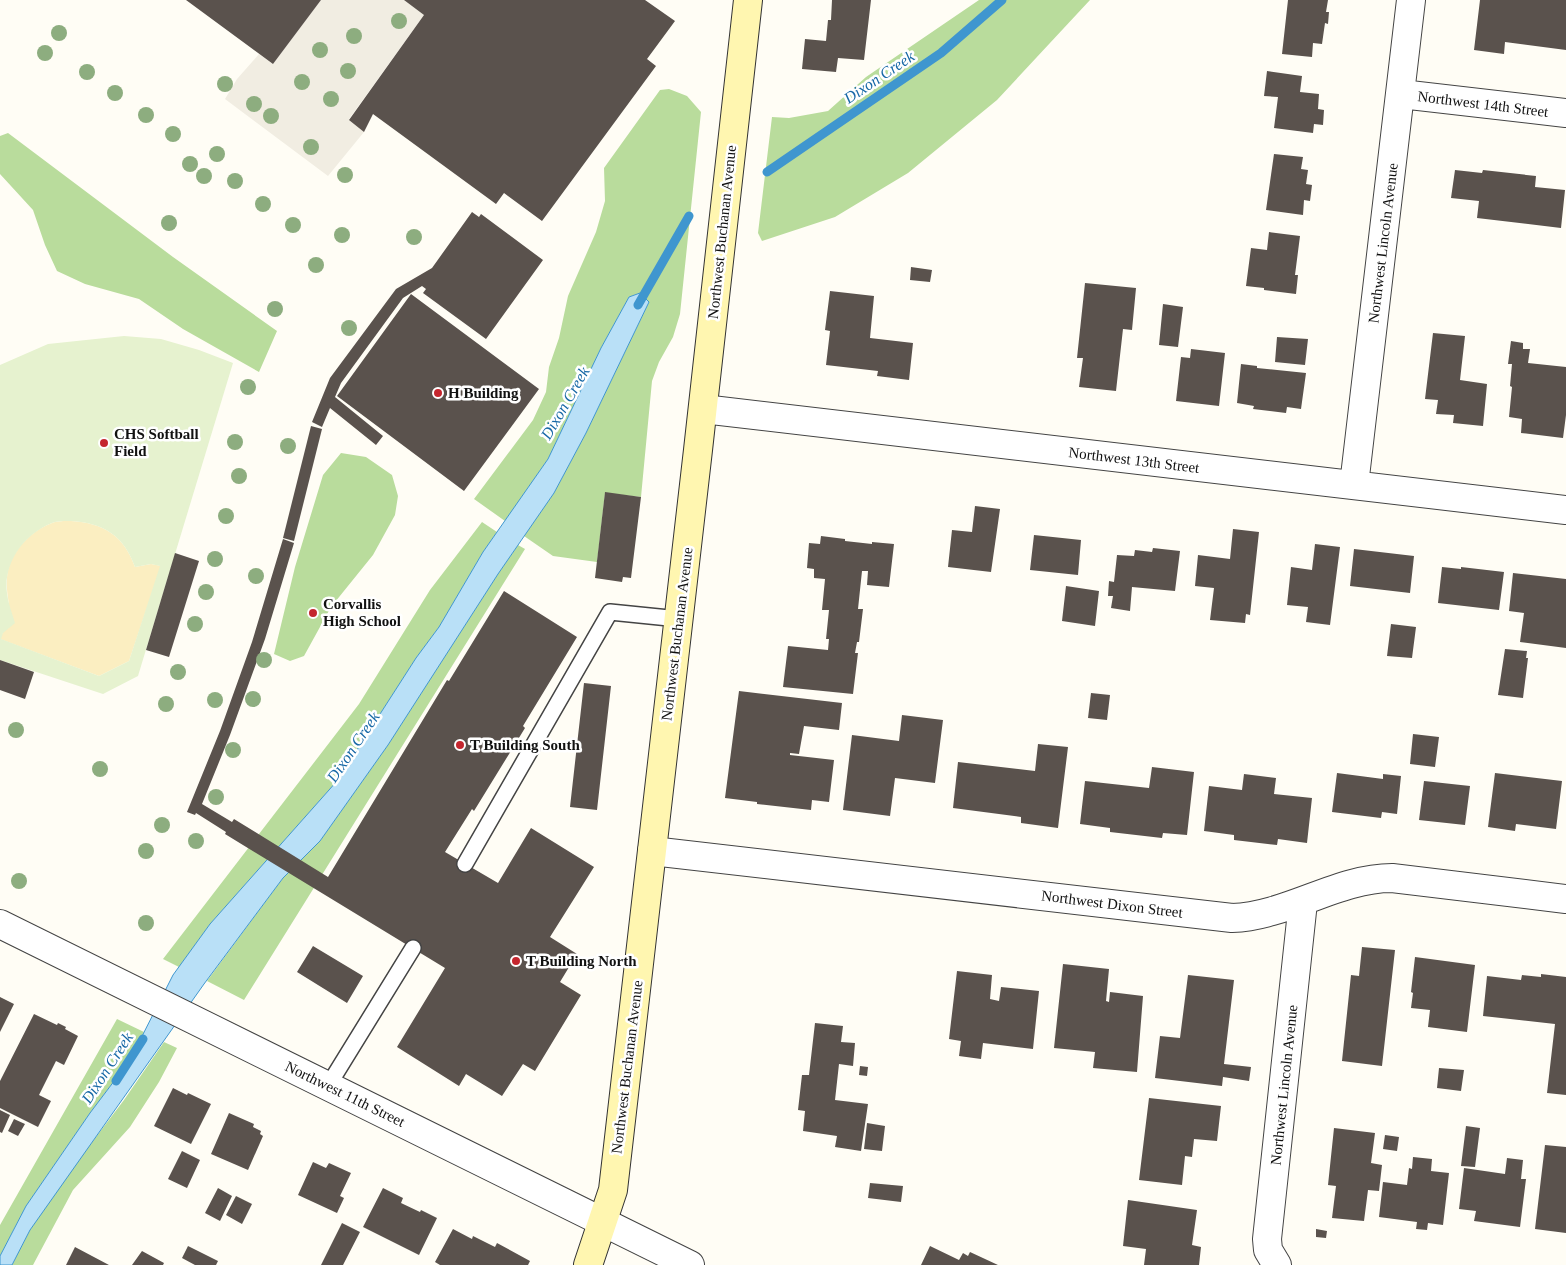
<svg xmlns="http://www.w3.org/2000/svg" width="1566" height="1265" viewBox="0 0 1566 1265" font-family="Georgia,serif">
	<style>
		.forest { fill: #b9dc9c }
		.sand { fill: #fbeec1 }
		.pitch { fill: #e6f2cf; fill-rule: evenodd }
		.plaza { fill: #f1ede2 }
		.water { fill: #b9e0f7; stroke: #3f96cf }
		.lines { fill: none; stroke-linecap: round; stroke-linejoin: round }
		.stream { stroke: #3f96cf; stroke-width: 9 }
		.building { fill: #5a524d }
		.lane-casing { stroke: #444; stroke-width: 18 }
		.street-casing { stroke: #444; stroke-width: 30 }
		.secondary-casing { stroke: #333; stroke-width: 30 }
		.lane { stroke: #fff; stroke-width: 15 }
		.street { stroke: #fff; stroke-width: 28 }
		.secondary { stroke: #fff6b0; stroke-width: 28 }
		.tree { fill: #8dad7f }
		.poi-dot { fill: #c4262e; stroke: #fff; stroke-width: 2 }
		.labels { text-anchor: middle; dominant-baseline: central; stroke-width: 5; stroke-linejoin: round; paint-order: stroke }
		.street-label { font-size: 15px; fill: #111; stroke: #fff }
		.poi-label { font-size: 15px; font-weight: bold; fill: #111; stroke: #fff; text-anchor: start }
		.water-label { font-size: 16px; font-style: italic; fill: #1768a6; stroke: #fff }
	</style>
	<rect width="100%" height="100%" fill="#fffdf5"/>
	<path class="forest" d="M 979,0 L 1090,0 L 997,100 L 908,173 L 835,217 L 762,241 L 758,233 L 772,117 L 789,118 L 828,111 L 866,77 Z
		M 669,89 L 687,96 L 701,112 L 680,314 L 673,337 L 659,362 L 652,381 L 641,497 L 605,493 L 597,562 L 553,556 L 524,536 L 554,493 L 586,433 L 649,302 L 640,293 L 629,297 L 601,348 L 548,459 L 505,521 L 474,499 L 533,420 L 546,392 L 549,367 L 559,338 L 568,296 L 596,232 L 605,201 L 604,168 L 660,90 Z
		M 8,133 L 173,257 L 277,331 L 259,372 L 183,329 L 139,299 L 85,284 L 57,271 L 45,245 L 33,210 L 0,174 L 0,136 Z
		M 341,453 L 366,457 L 392,475 L 398,496 L 395,515 L 373,555 L 331,607 L 304,656 L 290,661 L 274,654 L 295,567 L 323,475 Z
		M 482,522 L 497,532 L 483,552 L 439,627 L 416,658 L 337,781 L 210,924 L 179,967 L 163,959 L 359,704 L 430,590 Z
		M 518,545 L 525,549 L 244,1000 L 207,981 L 283,878 L 320,841 L 388,745 L 498,574 Z
		M 117,1019 L 144,1032 L 130,1060 L 90,1113 L 26,1206 L 0,1256 L 0,1225 Z
		M 164,1042 L 177,1048 L 159,1082 L 130,1127 L 73,1190 L 33,1265 L 12,1265 L 30,1230 L 77,1162 L 124,1100 Z"/>
	<path class="sand" d="M 71,521 C 104,523 124,536 135,567 L 151,564 L 161,566 L 129,661 L 99,676 L 0,639 C 4,630 10,615 9,605 C 8,596 6,588 7,578 C 8,554 30,531 52,523 C 57,521 65,521 71,521 Z"/>
	<path class="pitch" d="M 124,336 L 161,339 L 199,350 L 233,363 L 138,676 L 103,694 L 0,660 L 0,365 L 48,344 ZM 71,521 C 104,523 124,536 135,567 L 151,564 L 160,566 L 129,661 L 99,676 L 1,639 L 3,633 L 15,623 C 12,613 8,603 7,593 C 3,563 24,534 52,523 C 57,521 65,521 71,521 Z"/>
	<path class="plaza" d="M 321,0 L 404,0 L 424,15 L 349,119 L 364,132 L 328,176 L 225,99 L 237,79 L 259,54 L 273,64 Z"/>
	<path class="water" d="M 640,293 L 649,302 L 586,433 L 554,493 L 498,574 L 388,745 L 320,841 L 283,878 L 204,984 L 30,1230 L 12,1265 L 0,1265 L 0,1256 L 26,1206 L 90,1113 L 130,1060 L 173,975 L 210,924 L 337,781 L 416,658 L 439,627 L 483,552 L 548,459 L 601,348 L 629,297 Z"/>
	<g class="lines">
		<path class="stream" d="M 767,172 L 941,53 L 1002,0
			M 638,305 L 689,216
			M 116,1081 L 143,1039"/>
	</g>
	<path class="building" d="M 186,0 L 321,0 L 273,64 Z
		M 404,0 L 645,0 L 675,21 L 647,59 L 656,66 L 542,221 L 504,193 L 496,204 L 373,114 L 364,132 L 349,120 L 424,15 Z
		M 832,0 L 871,0 L 864,60 L 838,58 L 836,72 L 802,69 L 805,39 L 826,41 L 828,20 L 831,20 Z
		M 1288,0 L 1328,0 L 1326,12 L 1329,12 L 1328,24 L 1325,23 L 1322,44 L 1313,43 L 1312,57 L 1282,54 Z
		M 1480,0 L 1566,0 L 1566,50 L 1505,42 L 1504,54 L 1474,50 Z
		M 1267,71 L 1302,76 L 1300,92 L 1319,94 L 1318,109 L 1324,110 L 1323,125 L 1314,124 L 1313,133 L 1274,128 L 1278,97 L 1264,96 Z
		M 1274,154 L 1303,157 L 1301,169 L 1308,170 L 1306,184 L 1312,185 L 1310,201 L 1304,200 L 1303,215 L 1266,210 Z
		M 1455,170 L 1482,173 L 1483,170 L 1536,176 L 1535,187 L 1565,190 L 1561,228 L 1477,218 L 1479,201 L 1451,198 Z
		M 472,212 L 479,217 L 481,214 L 543,260 L 486,339 L 423,293 L 426,289 L 422,286 L 403,298 L 341,383 L 335,397 L 383,436 L 376,445 L 330,408 L 322,427 L 312,422 L 330,378 L 396,289 L 432,268 Z
		M 1269,232 L 1300,236 L 1295,275 L 1298,275 L 1296,294 L 1264,290 L 1264,288 L 1246,286 L 1251,248 L 1267,250 Z
		M 911,267 L 932,270 L 930,282 L 910,280 Z
		M 1085,283 L 1136,288 L 1132,330 L 1123,329 L 1116,391 L 1079,387 L 1083,358 L 1077,358 Z
		M 830,291 L 874,296 L 870,338 L 913,343 L 909,380 L 877,376 L 878,371 L 826,365 L 830,331 L 825,330 Z
		M 411,294 L 539,389 L 464,491 L 337,396 Z
		M 1163,304 L 1183,307 L 1178,347 L 1159,345 Z
		M 1433,333 L 1465,336 L 1460,380 L 1487,384 L 1483,426 L 1453,423 L 1454,415 L 1436,414 L 1438,400 L 1425,399 Z
		M 1277,337 L 1308,339 L 1305,365 L 1275,362 Z
		M 1511,341 L 1523,343 L 1523,349 L 1530,349 L 1528,363 L 1566,367 L 1566,415 L 1563,438 L 1521,433 L 1522,419 L 1509,417 L 1512,387 L 1510,386 L 1512,364 L 1508,364 Z
		M 1191,349 L 1225,353 L 1219,406 L 1176,401 L 1181,357 L 1190,358 Z
		M 1241,364 L 1257,366 L 1257,368 L 1306,373 L 1301,409 L 1287,407 L 1286,413 L 1253,409 L 1254,406 L 1237,403 Z
		M 311,426 L 322,429 L 294,541 L 283,538 Z
		M 605,492 L 641,497 L 631,578 L 623,577 L 622,582 L 595,578 Z
		M 975,506 L 1000,509 L 991,572 L 948,567 L 952,530 L 972,532 Z
		M 1233,529 L 1259,532 L 1250,615 L 1246,614 L 1245,623 L 1210,620 L 1214,588 L 1195,586 L 1198,555 L 1230,559 Z
		M 1034,535 L 1081,540 L 1078,575 L 1030,570 Z
		M 821,536 L 845,539 L 845,541 L 872,544 L 872,542 L 894,544 L 889,587 L 867,585 L 868,571 L 862,571 L 858,609 L 863,609 L 859,642 L 857,642 L 855,653 L 858,653 L 853,694 L 783,687 L 788,646 L 828,650 L 829,639 L 826,639 L 829,610 L 822,610 L 825,579 L 814,578 L 814,569 L 807,568 L 809,543 L 820,544 Z
		M 283,539 L 294,543 L 265,639 L 230,735 L 202,804 L 232,822 L 234,819 L 328,877 L 447,680 L 449,681 L 504,591 L 577,637 L 523,726 L 525,728 L 474,811 L 472,809 L 445,852 L 498,883 L 531,828 L 594,867 L 550,937 L 577,954 L 560,982 L 581,995 L 535,1071 L 523,1064 L 502,1096 L 466,1074 L 459,1086 L 397,1047 L 445,968 L 225,834 L 226,832 L 196,813 L 195,815 L 187,812 L 220,731 L 252,642 Z
		M 1315,544 L 1340,547 L 1330,625 L 1306,622 L 1308,607 L 1287,605 L 1291,567 L 1312,570 Z
		M 1153,548 L 1180,551 L 1175,591 L 1132,587 L 1130,611 L 1111,608 L 1113,596 L 1108,596 L 1109,581 L 1114,582 L 1117,555 L 1134,556 L 1135,550 L 1152,552 Z
		M 1354,549 L 1414,556 L 1410,593 L 1350,586 Z
		M 175,553 L 199,561 L 169,657 L 146,650 Z
		M 1442,567 L 1461,569 L 1461,567 L 1504,572 L 1499,610 L 1438,603 Z
		M 1513,573 L 1566,579 L 1566,648 L 1520,642 L 1524,613 L 1509,611 Z
		M 1066,586 L 1099,591 L 1095,626 L 1062,621 Z
		M 1391,624 L 1416,627 L 1412,658 L 1387,656 Z
		M 1505,649 L 1527,651 L 1526,658 L 1528,658 L 1523,698 L 1498,695 Z
		M 0,660 L 34,672 L 25,699 L 0,690 Z
		M 584,683 L 611,686 L 597,810 L 570,807 Z
		M 739,691 L 842,703 L 839,730 L 804,726 L 799,754 L 790,753 L 790,755 L 834,760 L 829,802 L 812,800 L 811,810 L 757,804 L 757,802 L 725,798 Z
		M 1091,693 L 1110,695 L 1107,720 L 1088,718 Z
		M 902,715 L 943,720 L 935,783 L 895,778 L 890,816 L 843,810 L 852,735 L 899,741 Z
		M 1413,734 L 1439,737 L 1435,767 L 1410,764 Z
		M 1038,744 L 1068,747 L 1058,828 L 1021,823 L 1021,817 L 953,808 L 958,762 L 1035,771 Z
		M 1152,767 L 1194,772 L 1187,835 L 1163,833 L 1162,838 L 1110,832 L 1110,828 L 1080,824 L 1085,781 L 1149,788 Z
		M 1337,773 L 1383,779 L 1383,774 L 1401,776 L 1397,814 L 1382,812 L 1381,818 L 1332,812 Z
		M 1495,773 L 1562,781 L 1556,829 L 1516,824 L 1515,831 L 1488,827 Z
		M 1244,774 L 1276,778 L 1274,794 L 1312,798 L 1307,843 L 1278,839 L 1277,845 L 1234,840 L 1234,835 L 1204,831 L 1209,786 L 1242,790 Z
		M 1424,781 L 1470,786 L 1465,825 L 1419,820 Z
		M 313,946 L 363,976 L 347,1003 L 297,972 Z
		M 1362,947 L 1395,950 L 1382,1066 L 1342,1061 L 1351,975 L 1359,976 Z
		M 1415,957 L 1475,965 L 1467,1032 L 1428,1027 L 1430,1010 L 1411,1008 L 1413,993 L 1411,992 Z
		M 1063,964 L 1109,969 L 1106,1001 L 1109,1002 L 1110,992 L 1143,996 L 1137,1072 L 1093,1068 L 1095,1052 L 1054,1048 Z
		M 957,971 L 992,975 L 990,999 L 999,1001 L 1001,987 L 1039,991 L 1033,1049 L 983,1043 L 981,1059 L 959,1056 L 961,1041 L 949,1039 Z
		M 1541,974 L 1566,977 L 1566,1095 L 1547,1093 L 1555,1024 L 1483,1016 L 1487,976 L 1521,980 L 1522,975 L 1541,977 Z
		M 1188,975 L 1234,980 L 1224,1064 L 1251,1067 L 1249,1081 L 1223,1077 L 1222,1086 L 1155,1078 L 1160,1036 L 1180,1038 Z
		M 0,997 L 14,1004 L 0,1032 Z
		M 34,1014 L 57,1025 L 58,1023 L 66,1027 L 65,1029 L 78,1036 L 64,1065 L 56,1061 L 39,1095 L 51,1101 L 38,1127 L 0,1108 L 0,1081 Z
		M 815,1023 L 843,1026 L 841,1042 L 855,1043 L 853,1066 L 839,1064 L 835,1100 L 868,1104 L 861,1151 L 835,1147 L 837,1136 L 803,1131 L 805,1111 L 798,1110 L 802,1075 L 809,1075 Z
		M 860,1066 L 868,1067 L 867,1076 L 859,1075 Z
		M 1439,1068 L 1464,1070 L 1461,1091 L 1437,1088 Z
		M 173,1088 L 187,1095 L 188,1093 L 211,1104 L 191,1144 L 154,1126 Z
		M 1149,1098 L 1221,1106 L 1217,1141 L 1194,1139 L 1192,1157 L 1185,1156 L 1182,1185 L 1139,1180 Z
		M 0,1110 L 10,1115 L 2,1133 L 0,1132 Z
		M 229,1113 L 254,1124 L 253,1127 L 261,1131 L 260,1134 L 263,1136 L 248,1170 L 211,1154 Z
		M 14,1119 L 25,1124 L 18,1136 L 8,1131 Z
		M 867,1123 L 885,1126 L 882,1151 L 864,1149 Z
		M 1466,1126 L 1480,1128 L 1475,1167 L 1461,1166 Z
		M 1334,1128 L 1375,1133 L 1371,1163 L 1382,1165 L 1379,1191 L 1368,1190 L 1364,1221 L 1332,1218 L 1336,1186 L 1328,1185 Z
		M 1385,1135 L 1399,1137 L 1397,1151 L 1383,1149 Z
		M 1545,1145 L 1566,1147 L 1566,1233 L 1535,1229 Z
		M 182,1151 L 200,1160 L 187,1188 L 168,1179 Z
		M 1413,1157 L 1432,1159 L 1431,1171 L 1449,1173 L 1443,1225 L 1428,1223 L 1427,1230 L 1416,1229 L 1417,1222 L 1379,1217 L 1383,1182 L 1407,1185 L 1409,1168 L 1412,1169 Z
		M 1507,1158 L 1523,1160 L 1521,1179 L 1526,1179 L 1520,1227 L 1474,1221 L 1476,1211 L 1459,1209 L 1464,1168 L 1505,1174 Z
		M 313,1162 L 326,1168 L 329,1163 L 351,1173 L 340,1196 L 344,1198 L 337,1213 L 298,1195 Z
		M 870,1183 L 903,1186 L 901,1202 L 868,1198 Z
		M 218,1188 L 232,1196 L 220,1221 L 205,1213 Z
		M 383,1188 L 403,1198 L 401,1203 L 420,1212 L 421,1210 L 437,1218 L 419,1255 L 363,1227 Z
		M 236,1196 L 252,1204 L 242,1224 L 226,1215 Z
		M 1128,1200 L 1197,1210 L 1192,1245 L 1201,1247 L 1199,1265 L 1144,1265 L 1146,1249 L 1123,1246 Z
		M 342,1223 L 360,1232 L 343,1265 L 321,1265 Z
		M 453,1229 L 472,1239 L 473,1236 L 495,1247 L 497,1243 L 530,1261 L 528,1265 L 440,1265 L 435,1262 Z
		M 1316,1229 L 1327,1231 L 1326,1238 L 1316,1237 Z
		M 188,1246 L 218,1261 L 216,1265 L 195,1265 L 182,1258 Z
		M 930,1246 L 959,1260 L 963,1253 L 968,1256 L 970,1252 L 998,1265 L 921,1265 Z
		M 75,1247 L 109,1265 L 66,1265 Z
		M 142,1251 L 164,1263 L 163,1265 L 132,1265 Z"/>
	<g class="lines">
		<defs>
			<path id="lane" d="M 465,864 L 610,612 L 679,619
				M 328,1086 L 413,948"/>
			<path id="street" d="M 1401,94 L 1566,113
				M 703,409 L 1566,510
				M 1354,485 L 1411,0
				M 652,851 L 1232,918 C 1288,916 1337,878 1392,878 L 1566,899
				M 0,924 L 690,1265
				M 1277,1265 L 1268,1250 L 1267,1239 L 1303,902"/>
			<path id="secondary" d="M 588,1265 L 613,1190 L 698,450 L 748,0"/>
		</defs>
		<use href="#lane" class="lane-casing"/>
		<use href="#street" class="street-casing"/>
		<use href="#secondary" class="secondary-casing"/>
		<use href="#lane" class="lane"/>
		<use href="#street" class="street"/>
		<use href="#secondary" class="secondary"/>
	</g>
	<g class="tree">
		<circle cx="399" cy="21" r="8"/>
		<circle cx="59" cy="33" r="8"/>
		<circle cx="354" cy="36" r="8"/>
		<circle cx="320" cy="50" r="8"/>
		<circle cx="45" cy="53" r="8"/>
		<circle cx="348" cy="71" r="8"/>
		<circle cx="87" cy="72" r="8"/>
		<circle cx="302" cy="82" r="8"/>
		<circle cx="225" cy="84" r="8"/>
		<circle cx="115" cy="93" r="8"/>
		<circle cx="331" cy="99" r="8"/>
		<circle cx="254" cy="104" r="8"/>
		<circle cx="146" cy="115" r="8"/>
		<circle cx="271" cy="116" r="8"/>
		<circle cx="173" cy="134" r="8"/>
		<circle cx="311" cy="147" r="8"/>
		<circle cx="217" cy="154" r="8"/>
		<circle cx="190" cy="164" r="8"/>
		<circle cx="345" cy="175" r="8"/>
		<circle cx="204" cy="176" r="8"/>
		<circle cx="235" cy="181" r="8"/>
		<circle cx="263" cy="204" r="8"/>
		<circle cx="169" cy="223" r="8"/>
		<circle cx="293" cy="225" r="8"/>
		<circle cx="342" cy="235" r="8"/>
		<circle cx="414" cy="237" r="8"/>
		<circle cx="316" cy="265" r="8"/>
		<circle cx="275" cy="309" r="8"/>
		<circle cx="349" cy="328" r="8"/>
		<circle cx="248" cy="387" r="8"/>
		<circle cx="235" cy="442" r="8"/>
		<circle cx="288" cy="446" r="8"/>
		<circle cx="239" cy="476" r="8"/>
		<circle cx="226" cy="516" r="8"/>
		<circle cx="215" cy="559" r="8"/>
		<circle cx="256" cy="576" r="8"/>
		<circle cx="206" cy="592" r="8"/>
		<circle cx="195" cy="624" r="8"/>
		<circle cx="264" cy="660" r="8"/>
		<circle cx="178" cy="672" r="8"/>
		<circle cx="253" cy="699" r="8"/>
		<circle cx="215" cy="700" r="8"/>
		<circle cx="166" cy="704" r="8"/>
		<circle cx="16" cy="730" r="8"/>
		<circle cx="233" cy="750" r="8"/>
		<circle cx="100" cy="769" r="8"/>
		<circle cx="216" cy="797" r="8"/>
		<circle cx="162" cy="825" r="8"/>
		<circle cx="196" cy="841" r="8"/>
		<circle cx="146" cy="851" r="8"/>
		<circle cx="19" cy="881" r="8"/>
		<circle cx="146" cy="923" r="8"/>
	</g>
	<g class="poi-dot">
		<circle cx="438" cy="393" r="5"/>
		<circle cx="104" cy="443" r="5"/>
		<circle cx="313" cy="613" r="5"/>
		<circle cx="460" cy="745" r="5"/>
		<circle cx="516" cy="961" r="5"/>
	</g>
	<g class="labels">
		<g class="street-label">
			<text transform="translate(1483 104) rotate(7)">Northwest 14th Street</text>
			<text transform="translate(722 232) rotate(-84)">Northwest Buchanan Avenue</text>
			<text transform="translate(1383 243) rotate(-83)">Northwest Lincoln Avenue</text>
			<text transform="translate(1134 460) rotate(7)">Northwest 13th Street</text>
			<text transform="translate(677 634) rotate(-83)">Northwest Buchanan Avenue</text>
			<text transform="translate(1112 904) rotate(7)">Northwest Dixon Street</text>
			<text transform="translate(627 1067) rotate(-83)">Northwest Buchanan Avenue</text>
			<text transform="translate(1284 1085) rotate(-84)">Northwest Lincoln Avenue</text>
			<text transform="translate(345 1094) rotate(26)">Northwest 11th Street</text>
		</g>
		<g class="poi-label">
			<text x="448" y="393">H Building</text>
			<text x="114" y="434">CHS Softball<tspan x="114" dy="17">Field</tspan></text>
			<text x="323" y="604">Corvallis<tspan x="323" dy="17">High School</tspan></text>
			<text x="470" y="745">T Building South</text>
			<text x="526" y="961">T Building North</text>
		</g>
		<g class="water-label">
			<text transform="translate(879 77) rotate(-34)">Dixon Creek</text>
			<text transform="translate(565 403) rotate(-60)">Dixon Creek</text>
			<text transform="translate(353 747) rotate(-56)">Dixon Creek</text>
			<text transform="translate(107 1068) rotate(-57)">Dixon Creek</text>
		</g>
	</g>
</svg>
